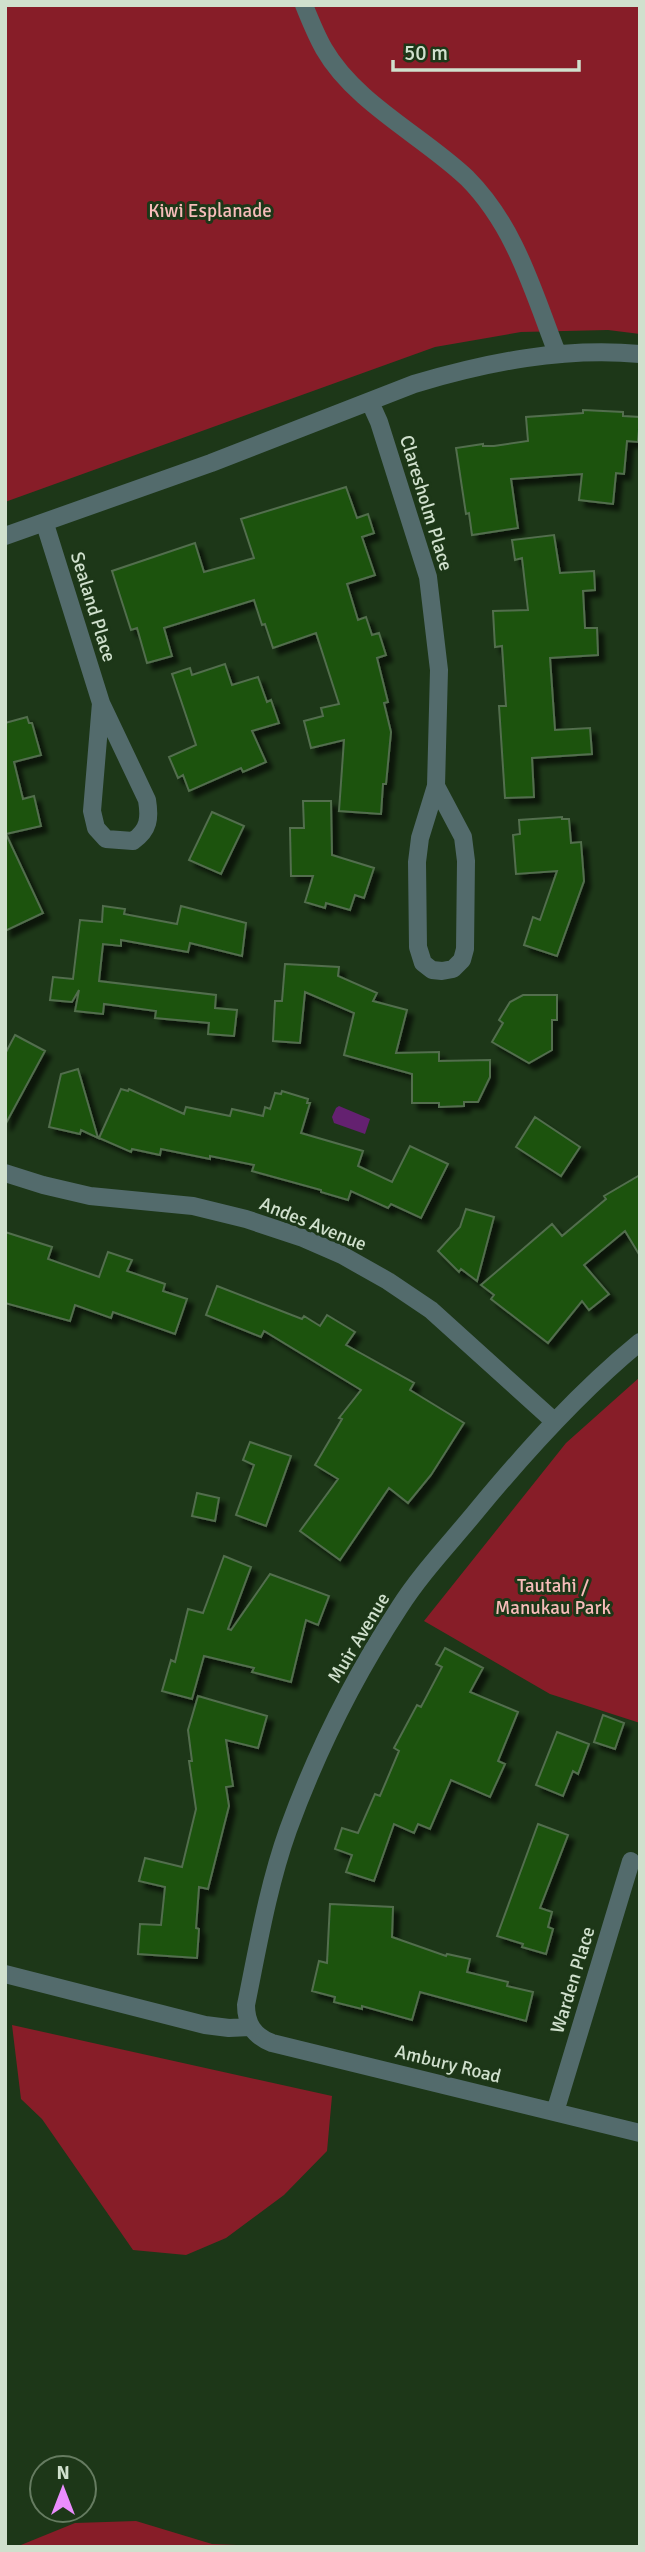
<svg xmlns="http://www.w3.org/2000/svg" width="645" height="2552" viewBox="0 0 645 2552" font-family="Signika,sans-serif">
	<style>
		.green { fill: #871d28 }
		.water { fill: #642170 }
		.building { fill: #1a520f; stroke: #526e4d; stroke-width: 2; filter: url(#shadow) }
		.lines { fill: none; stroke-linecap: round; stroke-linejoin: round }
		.minor { stroke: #536b6c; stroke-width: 18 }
		.labels { text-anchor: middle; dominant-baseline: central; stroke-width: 6; stroke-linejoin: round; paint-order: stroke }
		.park-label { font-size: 19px; fill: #f7bcba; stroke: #1d3718 }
		.street-label { font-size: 19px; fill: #d0e0cd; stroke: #1d3718 }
	</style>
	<defs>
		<filter id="shadow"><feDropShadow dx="6" dy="6" stdDeviation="2" flood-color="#0009"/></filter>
	</defs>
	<rect width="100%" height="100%" fill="#1d3718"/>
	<path class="green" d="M 5,5 L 640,5 L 640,334 L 608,330 L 521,332 L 435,347 L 5,502 Z
		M 640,1377 L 640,1723 L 550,1694 L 424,1621 L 566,1443 Z
		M 12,2025 L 332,2096 L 327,2151 L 284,2195 L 226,2238 L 186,2255 L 133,2250 L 42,2119 L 21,2099 Z
		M 136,2521 L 212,2544 L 284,2547 L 16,2547 L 75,2523 Z"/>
	<path class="water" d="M 339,1106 L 370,1119 L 365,1134 L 334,1123 L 332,1117 L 336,1108 Z"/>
	<path class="building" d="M 583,410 L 623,412 L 623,416 L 640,417 L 638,442 L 627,441 L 624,474 L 616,473 L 613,504 L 579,500 L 582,474 L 511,479 L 518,528 L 472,535 L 469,513 L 466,514 L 456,448 L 483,444 L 483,446 L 494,446 L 528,441 L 526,417 L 583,413 Z
		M 346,487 L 357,518 L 368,514 L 374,533 L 362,537 L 375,575 L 347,584 L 358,620 L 366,617 L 372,635 L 379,633 L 386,655 L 377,658 L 388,702 L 384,703 L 391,732 L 386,784 L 383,784 L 381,814 L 339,811 L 344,740 L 311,748 L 304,721 L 323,716 L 321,708 L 339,704 L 316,633 L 273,648 L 265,624 L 262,625 L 254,600 L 164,628 L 172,656 L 147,663 L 137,628 L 131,630 L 112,571 L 195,543 L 204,572 L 254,558 L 241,519 Z
		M 554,535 L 560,573 L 594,571 L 595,590 L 583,591 L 585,628 L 597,628 L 598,655 L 550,658 L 555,730 L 590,728 L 592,754 L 532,758 L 534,797 L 505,798 L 499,706 L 506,706 L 502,646 L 495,647 L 493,611 L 528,610 L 522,558 L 515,560 L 512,540 Z
		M 225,664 L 232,685 L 258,677 L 267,702 L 271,700 L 279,723 L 252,731 L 266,762 L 243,772 L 241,768 L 189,791 L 183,775 L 178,778 L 169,757 L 196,745 L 172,674 L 190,668 L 192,675 Z
		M 27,717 L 29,723 L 32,723 L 41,755 L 14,762 L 23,799 L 34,796 L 41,826 L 6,834 L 43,913 L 5,931 L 5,723 Z
		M 303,801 L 331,801 L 332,855 L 374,868 L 364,898 L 355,895 L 350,910 L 326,903 L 325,908 L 305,902 L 313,876 L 291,876 L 290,828 L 304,828 Z
		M 212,812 L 244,826 L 221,874 L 189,860 Z
		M 562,817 L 562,819 L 569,819 L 571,843 L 581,842 L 584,881 L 557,956 L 524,945 L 533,917 L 540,920 L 557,871 L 516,874 L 513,835 L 520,834 L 519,820 Z
		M 103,906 L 125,909 L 124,914 L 177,924 L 181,906 L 246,923 L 242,956 L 190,943 L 188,952 L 121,940 L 121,946 L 103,944 L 99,981 L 216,995 L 215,1008 L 237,1010 L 234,1036 L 208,1034 L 209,1023 L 155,1018 L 156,1011 L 104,1004 L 103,1014 L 75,1011 L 79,990 L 72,1002 L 50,1000 L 53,977 L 73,979 L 80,920 L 102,922 Z
		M 285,964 L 339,967 L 338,976 L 377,993 L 373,1001 L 407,1010 L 396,1053 L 439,1052 L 439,1061 L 490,1060 L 490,1077 L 478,1102 L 464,1102 L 464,1106 L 439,1107 L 439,1103 L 412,1103 L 412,1074 L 344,1055 L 354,1013 L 305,992 L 300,1043 L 273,1041 L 275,1001 L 282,1001 Z
		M 523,995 L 557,995 L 557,1020 L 552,1020 L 552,1050 L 529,1063 L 492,1042 L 503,1023 L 499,1020 L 510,1002 Z
		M 15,1035 L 45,1051 L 5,1125 L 5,1054 Z
		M 78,1069 L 98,1138 L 81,1130 L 80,1134 L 49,1127 L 61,1074 Z
		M 121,1089 L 128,1091 L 129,1089 L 184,1114 L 186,1107 L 230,1116 L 232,1109 L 263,1116 L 265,1107 L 270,1109 L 275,1093 L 281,1094 L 282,1091 L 308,1099 L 307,1103 L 310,1103 L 301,1133 L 363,1151 L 358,1166 L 392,1182 L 410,1146 L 448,1164 L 421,1218 L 391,1204 L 388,1208 L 351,1191 L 348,1200 L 321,1192 L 321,1190 L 252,1171 L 254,1165 L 210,1156 L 210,1159 L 161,1149 L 160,1155 L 132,1149 L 131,1152 L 99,1138 Z
		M 535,1117 L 580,1147 L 561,1176 L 516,1147 Z
		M 640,1175 L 640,1256 L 625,1231 L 584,1265 L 609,1294 L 589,1310 L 582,1301 L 548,1343 L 491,1299 L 494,1295 L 481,1285 L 552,1224 L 562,1236 L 606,1199 L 604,1196 Z
		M 466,1209 L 494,1217 L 477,1281 L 461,1269 L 459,1272 L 438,1251 L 460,1227 Z
		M 5,1232 L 52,1247 L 48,1259 L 99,1277 L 108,1252 L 132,1260 L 127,1271 L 165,1284 L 163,1291 L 187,1299 L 175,1334 L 113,1312 L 111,1318 L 75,1305 L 70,1321 L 5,1303 Z
		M 217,1286 L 302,1319 L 304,1316 L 320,1326 L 327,1315 L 355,1332 L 346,1345 L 414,1383 L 410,1390 L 464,1423 L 431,1475 L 408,1503 L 389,1488 L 340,1560 L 300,1531 L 338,1479 L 315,1465 L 342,1419 L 339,1418 L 361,1390 L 264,1331 L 261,1337 L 206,1315 Z
		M 250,1442 L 291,1456 L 266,1526 L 236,1515 L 254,1465 L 243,1460 Z
		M 197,1493 L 219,1498 L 215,1521 L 192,1516 Z
		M 224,1556 L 251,1567 L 228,1629 L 231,1630 L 270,1574 L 329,1596 L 318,1625 L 306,1620 L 291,1682 L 252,1672 L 254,1668 L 204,1656 L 192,1699 L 162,1691 L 171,1660 L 175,1662 L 188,1609 L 203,1613 Z
		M 445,1648 L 483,1668 L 470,1692 L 518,1712 L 498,1761 L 505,1764 L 490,1797 L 451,1780 L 430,1829 L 418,1824 L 414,1833 L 394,1824 L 374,1881 L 346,1872 L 352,1855 L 335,1849 L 342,1828 L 358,1833 L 375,1794 L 380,1796 L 399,1751 L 394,1748 L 417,1705 L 421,1707 L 442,1667 L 436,1664 Z
		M 198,1696 L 267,1716 L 258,1748 L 226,1740 L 233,1786 L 226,1787 L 229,1806 L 208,1889 L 199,1887 L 196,1928 L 199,1929 L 197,1958 L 138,1954 L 140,1924 L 161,1925 L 165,1887 L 139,1881 L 145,1858 L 182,1867 L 196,1809 L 189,1761 L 192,1761 L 188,1730 Z
		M 603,1715 L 624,1723 L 615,1749 L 594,1742 Z
		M 557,1732 L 589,1744 L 578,1774 L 573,1771 L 563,1796 L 536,1785 Z
		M 538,1824 L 568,1835 L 540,1908 L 552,1912 L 548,1927 L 553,1929 L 546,1954 L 522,1947 L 523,1944 L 497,1936 Z
		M 330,1904 L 393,1907 L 392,1937 L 446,1956 L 447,1954 L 470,1959 L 467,1972 L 508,1982 L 507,1986 L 533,1992 L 526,2021 L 420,1992 L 412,2020 L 362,2006 L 362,2009 L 334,2002 L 335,1997 L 312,1991 L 319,1961 L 327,1963 Z"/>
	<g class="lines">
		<path class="minor" d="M 304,5 C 310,20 316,35 324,49 C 355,103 423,136 467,178 C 515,226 533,291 557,353
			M 370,402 L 379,422 L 428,577 L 439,670 L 436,786 L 420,838 L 417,862 L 418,947 L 423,963 L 432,970 L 442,971 L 453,969 L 462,960 L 465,949 L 466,861 L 463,837 L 436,786
			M 45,524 L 101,703 L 147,800 C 150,818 149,830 133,841 L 106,839 L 96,828 L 92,811 L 101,703
			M 5,536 L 211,463 L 414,384 C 488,362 563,347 640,354
			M 5,1173 L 43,1185 L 90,1196 L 193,1206 L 246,1219 L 303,1238 L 342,1255 L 388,1281 L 431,1310 L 555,1422
			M 640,1342 C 580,1391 527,1450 478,1509 C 452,1541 421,1573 399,1608 C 354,1677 316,1753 288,1830 C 268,1886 258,1946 246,2005 C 246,2024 254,2036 272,2043 L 640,2133
			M 5,1974 L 205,2025 L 229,2028 L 250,2027
			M 555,2112 L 631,1861"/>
	</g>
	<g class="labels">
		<g class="park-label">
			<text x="210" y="211">Kiwi Esplanade</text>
			<text x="553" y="1586">Tautahi /<tspan x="553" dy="22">Manukau Park</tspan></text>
		</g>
		<g class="street-label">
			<text transform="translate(426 503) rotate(73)">Claresholm Place</text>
			<text transform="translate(93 607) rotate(73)">Sealand Place</text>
			<text transform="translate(313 1224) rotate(22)">Andes Avenue</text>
			<text transform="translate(359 1638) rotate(-59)">Muir Avenue</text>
			<text transform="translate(573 1980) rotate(-73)">Warden Place</text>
			<text transform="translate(448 2064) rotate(14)">Ambury Road</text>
		</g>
	</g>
	<rect width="645" height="2552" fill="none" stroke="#d0e0cd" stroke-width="14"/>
	<g transform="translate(63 2489)"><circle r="33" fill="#1d3718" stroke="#657b60" stroke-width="2"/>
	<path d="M0-5L12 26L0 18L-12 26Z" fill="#ea8dfd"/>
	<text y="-10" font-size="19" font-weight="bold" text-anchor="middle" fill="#d0e0cd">N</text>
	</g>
	<path d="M393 60v10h186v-10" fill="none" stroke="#d0e0cd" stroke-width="3.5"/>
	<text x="404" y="60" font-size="21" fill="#d0e0cd" stroke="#1d3718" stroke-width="5" paint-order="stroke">50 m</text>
</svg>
